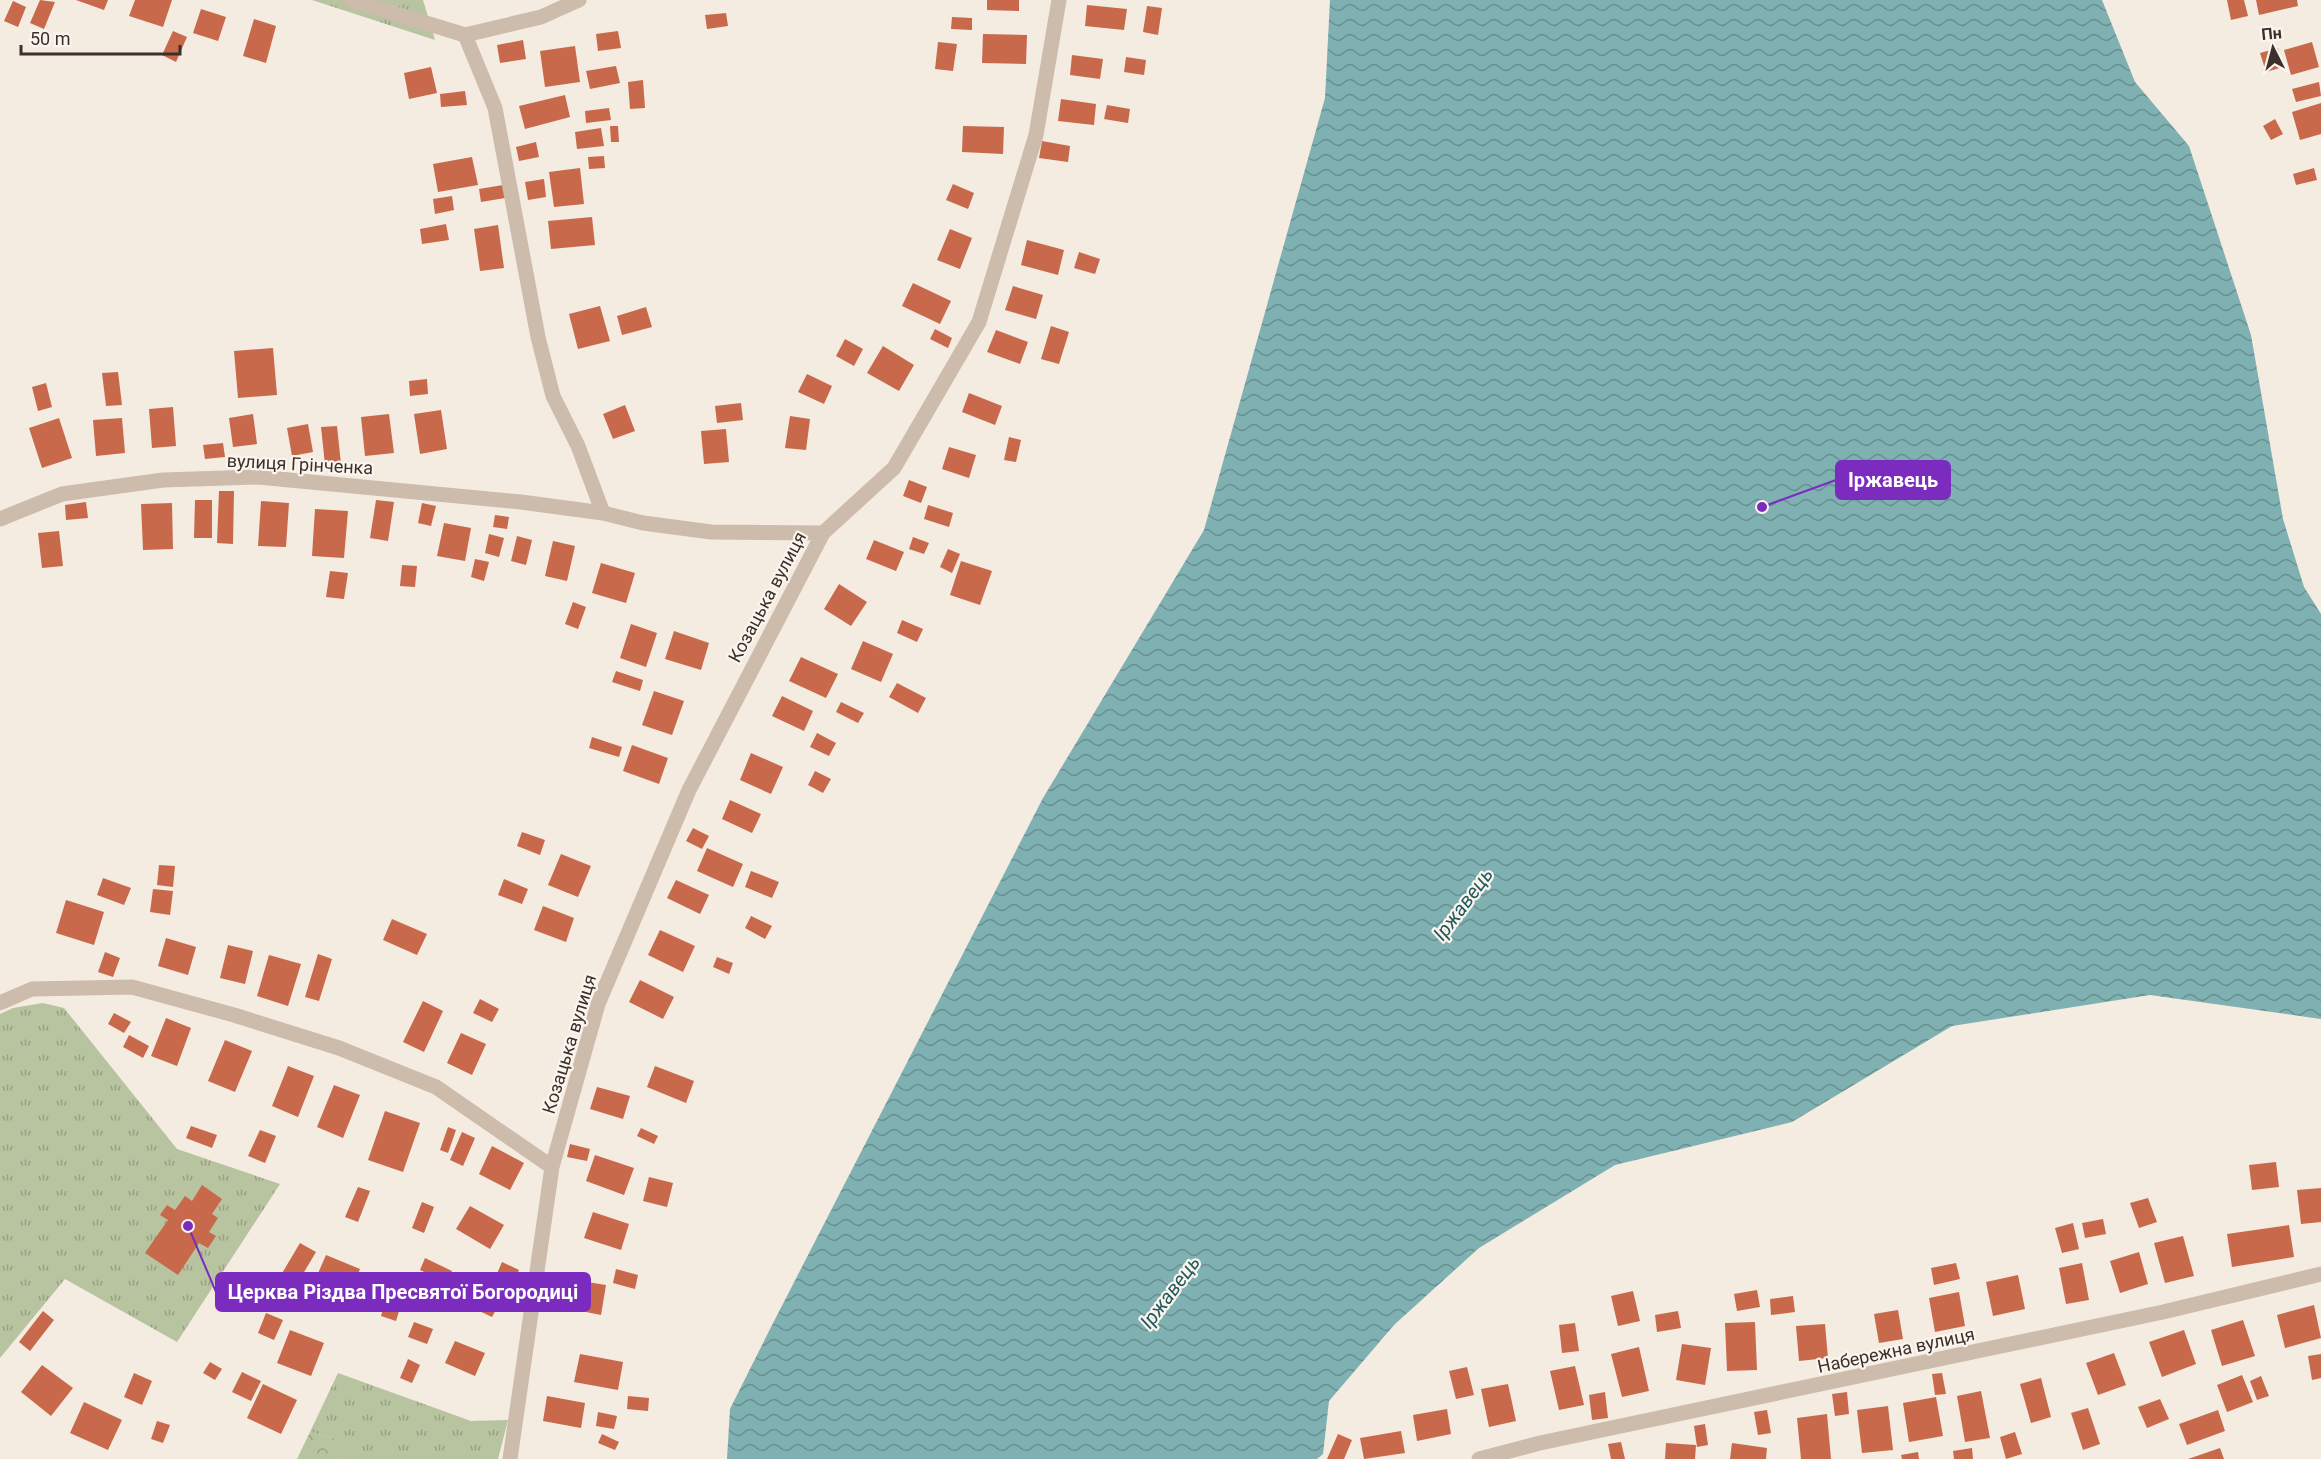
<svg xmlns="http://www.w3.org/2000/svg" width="2321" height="1459" viewBox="0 0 2321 1459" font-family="Roboto,sans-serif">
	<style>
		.grass { fill: url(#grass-tufts) }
		.forest { fill: url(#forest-crowns) }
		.water { fill: url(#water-waves) }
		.building { fill: #c8694b }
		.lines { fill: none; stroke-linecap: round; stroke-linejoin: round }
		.minor { stroke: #cdbbac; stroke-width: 15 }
		.labels { text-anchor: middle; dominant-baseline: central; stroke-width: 4.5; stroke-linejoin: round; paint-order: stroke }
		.street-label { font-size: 18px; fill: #3b302b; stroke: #fbf5ee }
		.water-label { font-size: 20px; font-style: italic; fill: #1f5a5e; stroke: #fbf5ee }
		.leader { fill: none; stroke: #7b2cbf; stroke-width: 2 }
		.callout-dot { fill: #7b2cbf; stroke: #fbf5ee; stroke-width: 2 }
		.callout { fill: #7b2cbf; stroke: #7b2cbf; stroke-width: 2 }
		.callout-label { font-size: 20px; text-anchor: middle; font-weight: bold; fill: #fff }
	</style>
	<defs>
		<pattern id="grass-tufts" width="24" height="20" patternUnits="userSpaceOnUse" patternTransform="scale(1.5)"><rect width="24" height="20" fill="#b8c4a0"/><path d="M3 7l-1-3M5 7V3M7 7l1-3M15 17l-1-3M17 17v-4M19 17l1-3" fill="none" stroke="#97a083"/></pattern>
		<pattern id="forest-crowns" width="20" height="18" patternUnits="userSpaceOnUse" patternTransform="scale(1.5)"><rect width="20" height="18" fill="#b8c4a0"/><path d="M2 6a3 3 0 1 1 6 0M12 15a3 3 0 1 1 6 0" fill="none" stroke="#97a083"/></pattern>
		<pattern id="water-waves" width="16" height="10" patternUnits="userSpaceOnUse" patternTransform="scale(1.5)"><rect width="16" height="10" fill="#7fb0b2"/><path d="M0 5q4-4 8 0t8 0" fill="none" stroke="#699091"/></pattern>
	</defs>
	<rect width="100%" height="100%" fill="#f4ebe1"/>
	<path class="grass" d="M 312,0 L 423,0 L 435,40 Z
		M 43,1003 L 64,1008 L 177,1149 L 280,1184 L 177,1342 L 65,1279 L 0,1358 L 0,1014 L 13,1008 Z
		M 338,1373 L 471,1421 L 508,1420 L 498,1459 L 338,1459 L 343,1441 L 310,1432 Z"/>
	<path class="forest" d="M 310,1432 L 344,1441 L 338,1459 L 297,1459 Z"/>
	<path class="water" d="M 1330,0 L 2102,0 L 2135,82 L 2189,146 L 2251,335 L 2283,519 L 2304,587 L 2321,614 L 2321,1019 L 2150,995 L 1952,1026 L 1792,1122 L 1615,1165 L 1479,1248 L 1394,1325 L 1329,1401 L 1323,1454 L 1317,1459 L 727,1459 L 730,1409 L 769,1331 L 1043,798 L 1204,530 L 1325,98 Z"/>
	<path class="building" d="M 40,0 L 55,2 L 44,29 L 30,23 Z
		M 76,0 L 108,0 L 104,10 Z
		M 135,0 L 172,0 L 163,27 L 129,16 Z
		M 987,0 L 1019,0 L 1019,11 L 987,10 Z
		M 2227,0 L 2244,0 L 2248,16 L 2231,20 Z
		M 2256,0 L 2297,0 L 2298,6 L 2259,15 Z
		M 13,1 L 26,7 L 18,27 L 4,21 Z
		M 1087,5 L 1127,9 L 1124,30 L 1085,26 Z
		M 1147,6 L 1162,8 L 1158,35 L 1143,32 Z
		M 201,9 L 226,17 L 218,41 L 193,33 Z
		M 726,13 L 728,26 L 707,29 L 705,15 Z
		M 952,17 L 972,18 L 972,30 L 951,29 Z
		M 254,19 L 276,26 L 266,63 L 243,56 Z
		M 173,31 L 187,37 L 176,62 L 162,55 Z
		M 618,31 L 621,48 L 598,51 L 596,34 Z
		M 983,34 L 1027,35 L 1026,64 L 982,63 Z
		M 523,40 L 526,59 L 500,63 L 497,45 Z
		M 938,42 L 957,44 L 953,71 L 935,69 Z
		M 2312,42 L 2319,67 L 2291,75 L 2284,50 Z
		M 575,46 L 580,82 L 545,87 L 540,51 Z
		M 2278,48 L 2283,67 L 2266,72 L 2260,53 Z
		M 1072,55 L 1103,59 L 1100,79 L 1070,75 Z
		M 1126,57 L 1146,60 L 1144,75 L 1124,72 Z
		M 616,66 L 620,83 L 590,89 L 586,71 Z
		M 431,67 L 437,93 L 409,99 L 404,73 Z
		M 643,80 L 645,108 L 630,109 L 628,82 Z
		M 2319,82 L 2321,96 L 2296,102 L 2292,89 Z
		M 465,91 L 467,105 L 441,107 L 440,94 Z
		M 565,95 L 570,117 L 525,129 L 519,106 Z
		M 1061,99 L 1096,104 L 1094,125 L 1058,121 Z
		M 2321,103 L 2321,134 L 2300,140 L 2292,112 Z
		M 1107,105 L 1130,109 L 1128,123 L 1104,119 Z
		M 609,108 L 611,120 L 586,123 L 585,111 Z
		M 2275,119 L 2283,134 L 2271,140 L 2263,126 Z
		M 610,126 L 618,126 L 619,142 L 611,142 Z
		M 963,126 L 1004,127 L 1003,154 L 962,152 Z
		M 601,128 L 604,146 L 577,149 L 575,132 Z
		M 1042,141 L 1070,146 L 1068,162 L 1039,158 Z
		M 536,142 L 539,157 L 519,161 L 516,147 Z
		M 604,156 L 605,168 L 589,169 L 588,157 Z
		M 472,157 L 478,185 L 438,192 L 433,164 Z
		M 580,168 L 584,204 L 554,207 L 549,172 Z
		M 2314,168 L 2317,180 L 2296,185 L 2293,174 Z
		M 544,179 L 546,197 L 528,200 L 525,182 Z
		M 953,184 L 974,193 L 968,209 L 946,200 Z
		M 503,185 L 505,198 L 481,202 L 479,189 Z
		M 452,196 L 454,210 L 435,214 L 433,199 Z
		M 592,217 L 595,245 L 551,249 L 548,221 Z
		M 446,224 L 449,240 L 422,244 L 420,229 Z
		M 498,225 L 504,268 L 480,271 L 474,229 Z
		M 950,229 L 972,238 L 960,269 L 937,260 Z
		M 1027,240 L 1064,250 L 1058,275 L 1021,265 Z
		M 1079,252 L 1100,259 L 1095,274 L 1074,268 Z
		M 913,283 L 951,301 L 940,324 L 902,306 Z
		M 1013,286 L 1043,295 L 1036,319 L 1005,310 Z
		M 600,306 L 610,341 L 578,349 L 569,314 Z
		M 646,307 L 652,327 L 622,335 L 617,316 Z
		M 1051,326 L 1069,332 L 1059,364 L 1041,359 Z
		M 935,329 L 952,338 L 948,348 L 930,339 Z
		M 996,330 L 1028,342 L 1020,364 L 987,352 Z
		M 845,339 L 863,349 L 854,366 L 836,356 Z
		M 883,346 L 914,365 L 899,391 L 867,373 Z
		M 273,348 L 277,395 L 238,398 L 234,351 Z
		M 118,372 L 122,405 L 106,406 L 102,373 Z
		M 807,374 L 832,386 L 824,404 L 798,392 Z
		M 427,379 L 428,394 L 410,396 L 409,381 Z
		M 46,383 L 52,407 L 38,411 L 32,387 Z
		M 969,393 L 1002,406 L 995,425 L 962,412 Z
		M 741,403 L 743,420 L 717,423 L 715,406 Z
		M 625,405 L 635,431 L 613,439 L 603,414 Z
		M 173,407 L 176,446 L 152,448 L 149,409 Z
		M 441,410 L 447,449 L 420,454 L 414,414 Z
		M 253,414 L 257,444 L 233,447 L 229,418 Z
		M 389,414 L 394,453 L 365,456 L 361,417 Z
		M 790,416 L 810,419 L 806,450 L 785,448 Z
		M 59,418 L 72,458 L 42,468 L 29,428 Z
		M 122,418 L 125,453 L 96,456 L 93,420 Z
		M 308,424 L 313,452 L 292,456 L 287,428 Z
		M 337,426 L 341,464 L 325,465 L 321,427 Z
		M 726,429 L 729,462 L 704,464 L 701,431 Z
		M 1009,437 L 1021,440 L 1016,462 L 1004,460 Z
		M 223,443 L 225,457 L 205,459 L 203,445 Z
		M 949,447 L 976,455 L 969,478 L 942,469 Z
		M 909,480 L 927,487 L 921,503 L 903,496 Z
		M 219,491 L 234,491 L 233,544 L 217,543 Z
		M 195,500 L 212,500 L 212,538 L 194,538 Z
		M 376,500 L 394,502 L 388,541 L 370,538 Z
		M 261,501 L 289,503 L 286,547 L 258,546 Z
		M 86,502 L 88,518 L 66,520 L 65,505 Z
		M 172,503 L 173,549 L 143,550 L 141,504 Z
		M 422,503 L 436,506 L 431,526 L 418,523 Z
		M 928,505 L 953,513 L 949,527 L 924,519 Z
		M 315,509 L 348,511 L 344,558 L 312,556 Z
		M 495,515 L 509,517 L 507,529 L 493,527 Z
		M 444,523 L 471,528 L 465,561 L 437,556 Z
		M 59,531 L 63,566 L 42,568 L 38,533 Z
		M 489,534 L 504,538 L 499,557 L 485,553 Z
		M 517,536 L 532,540 L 526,565 L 511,561 Z
		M 913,537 L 929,543 L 924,554 L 909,549 Z
		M 874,540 L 904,552 L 896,571 L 866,559 Z
		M 553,541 L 575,546 L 567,581 L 545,576 Z
		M 948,549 L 960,554 L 952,573 L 940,567 Z
		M 475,559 L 489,562 L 484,581 L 471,577 Z
		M 961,561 L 992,571 L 980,605 L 950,595 Z
		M 601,563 L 635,573 L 626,603 L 592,593 Z
		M 402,565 L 417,566 L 415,587 L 400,586 Z
		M 330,571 L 348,573 L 344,599 L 326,597 Z
		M 839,584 L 867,602 L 851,626 L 824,609 Z
		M 573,602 L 586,607 L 578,629 L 565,624 Z
		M 902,620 L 923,629 L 917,642 L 897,633 Z
		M 631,624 L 657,633 L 646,667 L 620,658 Z
		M 674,631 L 709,643 L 701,670 L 665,659 Z
		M 863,641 L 893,654 L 881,682 L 851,669 Z
		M 801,657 L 838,674 L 826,698 L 789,681 Z
		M 616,671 L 643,680 L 640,691 L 612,682 Z
		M 897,683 L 926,698 L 918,713 L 889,697 Z
		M 654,691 L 684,701 L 672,735 L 642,725 Z
		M 782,696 L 813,711 L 804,731 L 772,716 Z
		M 841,702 L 864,713 L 858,723 L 836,712 Z
		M 817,733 L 836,743 L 829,756 L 810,747 Z
		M 592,737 L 622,747 L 619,757 L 589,748 Z
		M 632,745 L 668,758 L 659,784 L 623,771 Z
		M 751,753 L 783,767 L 771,794 L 740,780 Z
		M 815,771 L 831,779 L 823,793 L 808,785 Z
		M 730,800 L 761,814 L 752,833 L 722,819 Z
		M 693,828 L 709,836 L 702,849 L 686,841 Z
		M 522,832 L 545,840 L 540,855 L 517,846 Z
		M 707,848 L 743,864 L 733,887 L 697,871 Z
		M 561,854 L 591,866 L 578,897 L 548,885 Z
		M 159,865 L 175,866 L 173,887 L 157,885 Z
		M 751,871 L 779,882 L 772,898 L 745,887 Z
		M 103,878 L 131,888 L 124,905 L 97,895 Z
		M 504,879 L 528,889 L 522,904 L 498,895 Z
		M 676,880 L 709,895 L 700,914 L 667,898 Z
		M 153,889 L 173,891 L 170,915 L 150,912 Z
		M 66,900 L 104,912 L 94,945 L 56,933 Z
		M 543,906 L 574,918 L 566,942 L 534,930 Z
		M 751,916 L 772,926 L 765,939 L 745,928 Z
		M 392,919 L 427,934 L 417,955 L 383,940 Z
		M 660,930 L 695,946 L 683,972 L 648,955 Z
		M 166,938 L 196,947 L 188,975 L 158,966 Z
		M 228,945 L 253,951 L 245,984 L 220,978 Z
		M 105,952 L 120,958 L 113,977 L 98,972 Z
		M 318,954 L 332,959 L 319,1001 L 305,997 Z
		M 269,955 L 301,964 L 288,1006 L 257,996 Z
		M 717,957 L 733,963 L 729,974 L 713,967 Z
		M 640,980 L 674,997 L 663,1019 L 629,1002 Z
		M 480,999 L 499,1009 L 492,1022 L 473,1013 Z
		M 423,1001 L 443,1011 L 424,1052 L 403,1042 Z
		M 114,1013 L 131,1022 L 124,1033 L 108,1024 Z
		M 166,1018 L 191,1028 L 177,1066 L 151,1056 Z
		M 461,1033 L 486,1044 L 472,1075 L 447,1063 Z
		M 129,1035 L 149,1046 L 143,1058 L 123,1047 Z
		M 225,1040 L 252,1051 L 235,1092 L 208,1081 Z
		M 288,1066 L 314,1076 L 298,1117 L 272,1106 Z
		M 655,1066 L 694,1081 L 686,1103 L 647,1087 Z
		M 334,1085 L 360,1095 L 343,1138 L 317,1127 Z
		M 597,1087 L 630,1096 L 623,1119 L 590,1109 Z
		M 385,1111 L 420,1123 L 403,1172 L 368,1160 Z
		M 191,1126 L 217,1135 L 212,1148 L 186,1138 Z
		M 448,1127 L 456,1130 L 448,1153 L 440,1150 Z
		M 641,1128 L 658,1136 L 654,1144 L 637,1136 Z
		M 260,1130 L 276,1136 L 265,1163 L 248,1156 Z
		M 462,1132 L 475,1138 L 463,1166 L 450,1160 Z
		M 570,1144 L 590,1149 L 587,1161 L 567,1157 Z
		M 492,1146 L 524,1163 L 510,1190 L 479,1174 Z
		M 595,1155 L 634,1168 L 624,1195 L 586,1181 Z
		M 2276,1162 L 2279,1187 L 2252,1190 L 2249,1165 Z
		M 649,1177 L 673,1183 L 667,1207 L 643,1201 Z
		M 202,1185 L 222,1199 L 212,1214 L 218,1218 L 209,1232 L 216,1236 L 208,1248 L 199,1243 L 178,1275 L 145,1253 L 168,1220 L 160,1215 L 167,1205 L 175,1210 L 185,1196 L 192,1201 Z
		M 358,1187 L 370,1191 L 358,1222 L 345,1217 Z
		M 2321,1188 L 2321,1222 L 2301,1224 L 2297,1190 Z
		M 2148,1198 L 2157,1222 L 2139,1228 L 2130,1203 Z
		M 422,1202 L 434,1207 L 424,1233 L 412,1228 Z
		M 470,1206 L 504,1225 L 490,1249 L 456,1229 Z
		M 593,1212 L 629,1224 L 621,1250 L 584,1238 Z
		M 2103,1219 L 2106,1234 L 2085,1238 L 2082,1223 Z
		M 2073,1223 L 2079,1249 L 2062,1253 L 2055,1228 Z
		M 2289,1225 L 2294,1257 L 2232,1267 L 2227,1234 Z
		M 2183,1236 L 2194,1276 L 2165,1283 L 2154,1243 Z
		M 300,1243 L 316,1252 L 297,1284 L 281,1275 Z
		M 2139,1252 L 2148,1284 L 2120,1293 L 2110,1261 Z
		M 326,1255 L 360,1269 L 351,1292 L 316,1278 Z
		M 425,1258 L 452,1271 L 447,1283 L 420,1270 Z
		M 502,1262 L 519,1270 L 513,1283 L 496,1276 Z
		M 1956,1263 L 1960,1279 L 1934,1285 L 1931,1268 Z
		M 2082,1263 L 2089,1300 L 2066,1304 L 2059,1268 Z
		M 616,1269 L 638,1275 L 635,1289 L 613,1283 Z
		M 2018,1275 L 2025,1309 L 1993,1316 L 1986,1282 Z
		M 471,1281 L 503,1297 L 492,1317 L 460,1302 Z
		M 581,1281 L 606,1285 L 601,1315 L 576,1310 Z
		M 1757,1290 L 1760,1307 L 1737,1311 L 1734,1294 Z
		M 1633,1291 L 1640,1321 L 1618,1326 L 1611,1296 Z
		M 1959,1292 L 1965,1326 L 1935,1332 L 1929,1298 Z
		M 1793,1296 L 1795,1312 L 1771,1315 L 1770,1299 Z
		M 385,1303 L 400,1308 L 396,1321 L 381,1316 Z
		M 2314,1305 L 2321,1338 L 2285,1348 L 2277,1315 Z
		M 1898,1310 L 1903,1339 L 1879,1343 L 1874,1314 Z
		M 43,1311 L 54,1320 L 30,1351 L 19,1342 Z
		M 1678,1311 L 1681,1328 L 1657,1332 L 1655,1315 Z
		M 266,1313 L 283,1320 L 274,1340 L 258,1333 Z
		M 2243,1320 L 2255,1356 L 2222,1366 L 2211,1330 Z
		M 414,1322 L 433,1329 L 427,1344 L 408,1337 Z
		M 1755,1322 L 1757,1370 L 1727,1371 L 1725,1323 Z
		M 1575,1323 L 1579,1351 L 1562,1353 L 1559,1325 Z
		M 1825,1324 L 1828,1358 L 1799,1361 L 1796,1326 Z
		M 290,1330 L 324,1343 L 311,1376 L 277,1363 Z
		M 2184,1330 L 2196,1364 L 2162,1377 L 2149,1342 Z
		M 455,1341 L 485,1353 L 475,1376 L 445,1363 Z
		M 1682,1344 L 1711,1348 L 1705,1385 L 1676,1380 Z
		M 1639,1347 L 1649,1391 L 1622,1397 L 1611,1354 Z
		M 2114,1353 L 2126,1385 L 2098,1395 L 2086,1363 Z
		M 580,1354 L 623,1362 L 618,1390 L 574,1382 Z
		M 2321,1354 L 2321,1378 L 2312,1380 L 2308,1356 Z
		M 408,1359 L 420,1365 L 412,1383 L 400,1378 Z
		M 210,1362 L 222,1369 L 215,1380 L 203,1373 Z
		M 42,1365 L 73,1388 L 51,1416 L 21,1392 Z
		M 1575,1366 L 1584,1405 L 1559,1410 L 1550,1371 Z
		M 1467,1367 L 1474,1395 L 1456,1399 L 1449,1371 Z
		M 242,1372 L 261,1381 L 251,1401 L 232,1392 Z
		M 134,1373 L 152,1381 L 142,1405 L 124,1397 Z
		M 1942,1373 L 1946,1394 L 1935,1395 L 1932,1374 Z
		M 2242,1375 L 2253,1402 L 2227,1412 L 2217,1385 Z
		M 2261,1376 L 2269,1396 L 2257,1400 L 2250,1381 Z
		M 2041,1378 L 2051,1417 L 2031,1423 L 2020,1384 Z
		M 263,1384 L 297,1400 L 281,1434 L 247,1418 Z
		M 1508,1384 L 1516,1421 L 1489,1427 L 1481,1389 Z
		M 1981,1391 L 1990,1438 L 1965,1442 L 1957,1396 Z
		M 1605,1392 L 1608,1418 L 1592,1420 L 1589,1395 Z
		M 1847,1392 L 1849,1414 L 1835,1416 L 1832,1394 Z
		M 547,1396 L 585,1403 L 581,1428 L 543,1421 Z
		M 628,1396 L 649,1398 L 648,1411 L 627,1409 Z
		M 1936,1397 L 1943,1436 L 1909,1442 L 1903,1403 Z
		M 2160,1399 L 2169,1419 L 2147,1428 L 2138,1407 Z
		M 84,1402 L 122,1420 L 108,1450 L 70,1433 Z
		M 1888,1406 L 1893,1450 L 1862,1453 L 1857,1410 Z
		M 2088,1408 L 2100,1444 L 2083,1450 L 2071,1413 Z
		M 1447,1409 L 1451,1434 L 1417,1441 L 1413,1415 Z
		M 1767,1410 L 1771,1433 L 1758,1435 L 1754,1412 Z
		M 2218,1410 L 2225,1431 L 2187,1445 L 2179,1424 Z
		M 598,1412 L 617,1416 L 614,1429 L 596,1426 Z
		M 1827,1414 L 1831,1459 L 1801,1459 L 1797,1418 Z
		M 157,1421 L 170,1425 L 163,1443 L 151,1439 Z
		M 1705,1424 L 1708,1445 L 1697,1447 L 1694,1426 Z
		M 1401,1431 L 1405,1453 L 1364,1459 L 1360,1438 Z
		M 2015,1432 L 2022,1454 L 2006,1459 L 2000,1437 Z
		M 602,1434 L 619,1442 L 615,1450 L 598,1443 Z
		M 1338,1434 L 1352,1440 L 1344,1459 L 1327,1459 Z
		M 1621,1442 L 1625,1459 L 1611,1459 L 1608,1444 Z
		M 1666,1443 L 1696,1445 L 1695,1459 L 1665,1459 Z
		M 1732,1443 L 1767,1448 L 1766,1459 L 1730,1459 Z
		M 1972,1448 L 1973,1459 L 1954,1459 L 1953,1451 Z
		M 2220,1448 L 2224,1459 L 2188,1459 Z
		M 1918,1452 L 1919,1459 L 1902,1459 L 1901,1455 Z"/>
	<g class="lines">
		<path class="minor" d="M 351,0 L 465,35 L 541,17 L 579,0
			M 465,35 L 495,108 L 538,337 L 553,396 L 578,446 L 603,513
			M 0,519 L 62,494 L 163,480 L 258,477 L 521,502 L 603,513 L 643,523 L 711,532 L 823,533
			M 0,1003 L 32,989 L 132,987 L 234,1015 L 339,1048 L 436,1087 L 552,1167
			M 510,1459 L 552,1167 L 598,1004 L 689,790 L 823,533 L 894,468 L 979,322 L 1036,135 L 1059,0
			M 1479,1459 L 1540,1443 L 2163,1312 L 2321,1274"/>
	</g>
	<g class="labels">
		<g class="street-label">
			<text transform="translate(300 464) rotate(3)">вулиця Грінченка</text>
			<text transform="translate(767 597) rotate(-62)">Козацька вулиця</text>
			<text transform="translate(569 1044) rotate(-73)">Козацька вулиця</text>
			<text transform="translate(1896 1350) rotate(-12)">Набережна вулиця</text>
		</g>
		<g class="water-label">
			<text transform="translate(1463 904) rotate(-53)">Іржавець</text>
			<text transform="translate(1170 1292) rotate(-53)">Іржавець</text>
		</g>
	</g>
	<path class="leader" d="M1762 507L1836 480M188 1226L216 1292"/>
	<g class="callout-dot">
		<circle cx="1762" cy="507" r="6"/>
		<circle cx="188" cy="1226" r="6"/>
	</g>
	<g class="callout">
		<rect x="1836" y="461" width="114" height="38" rx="6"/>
		<rect x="216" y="1273" width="374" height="38" rx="6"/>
	</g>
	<g class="callout-label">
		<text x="1893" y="487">Іржавець</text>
		<text x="403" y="1299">Церква Різдва Пресвятої Богородиці</text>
	</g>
	<g transform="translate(2273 48) rotate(354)" stroke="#fbf5ee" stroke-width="4.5" paint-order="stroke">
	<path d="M0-4.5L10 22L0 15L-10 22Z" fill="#3b302b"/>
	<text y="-9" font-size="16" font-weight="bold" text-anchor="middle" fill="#3b302b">Пн</text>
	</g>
	<path d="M21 45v9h159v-9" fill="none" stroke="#3b302b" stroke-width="3"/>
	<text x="30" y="45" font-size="18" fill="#3b302b" stroke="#fbf5ee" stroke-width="4.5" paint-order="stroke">50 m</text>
</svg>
